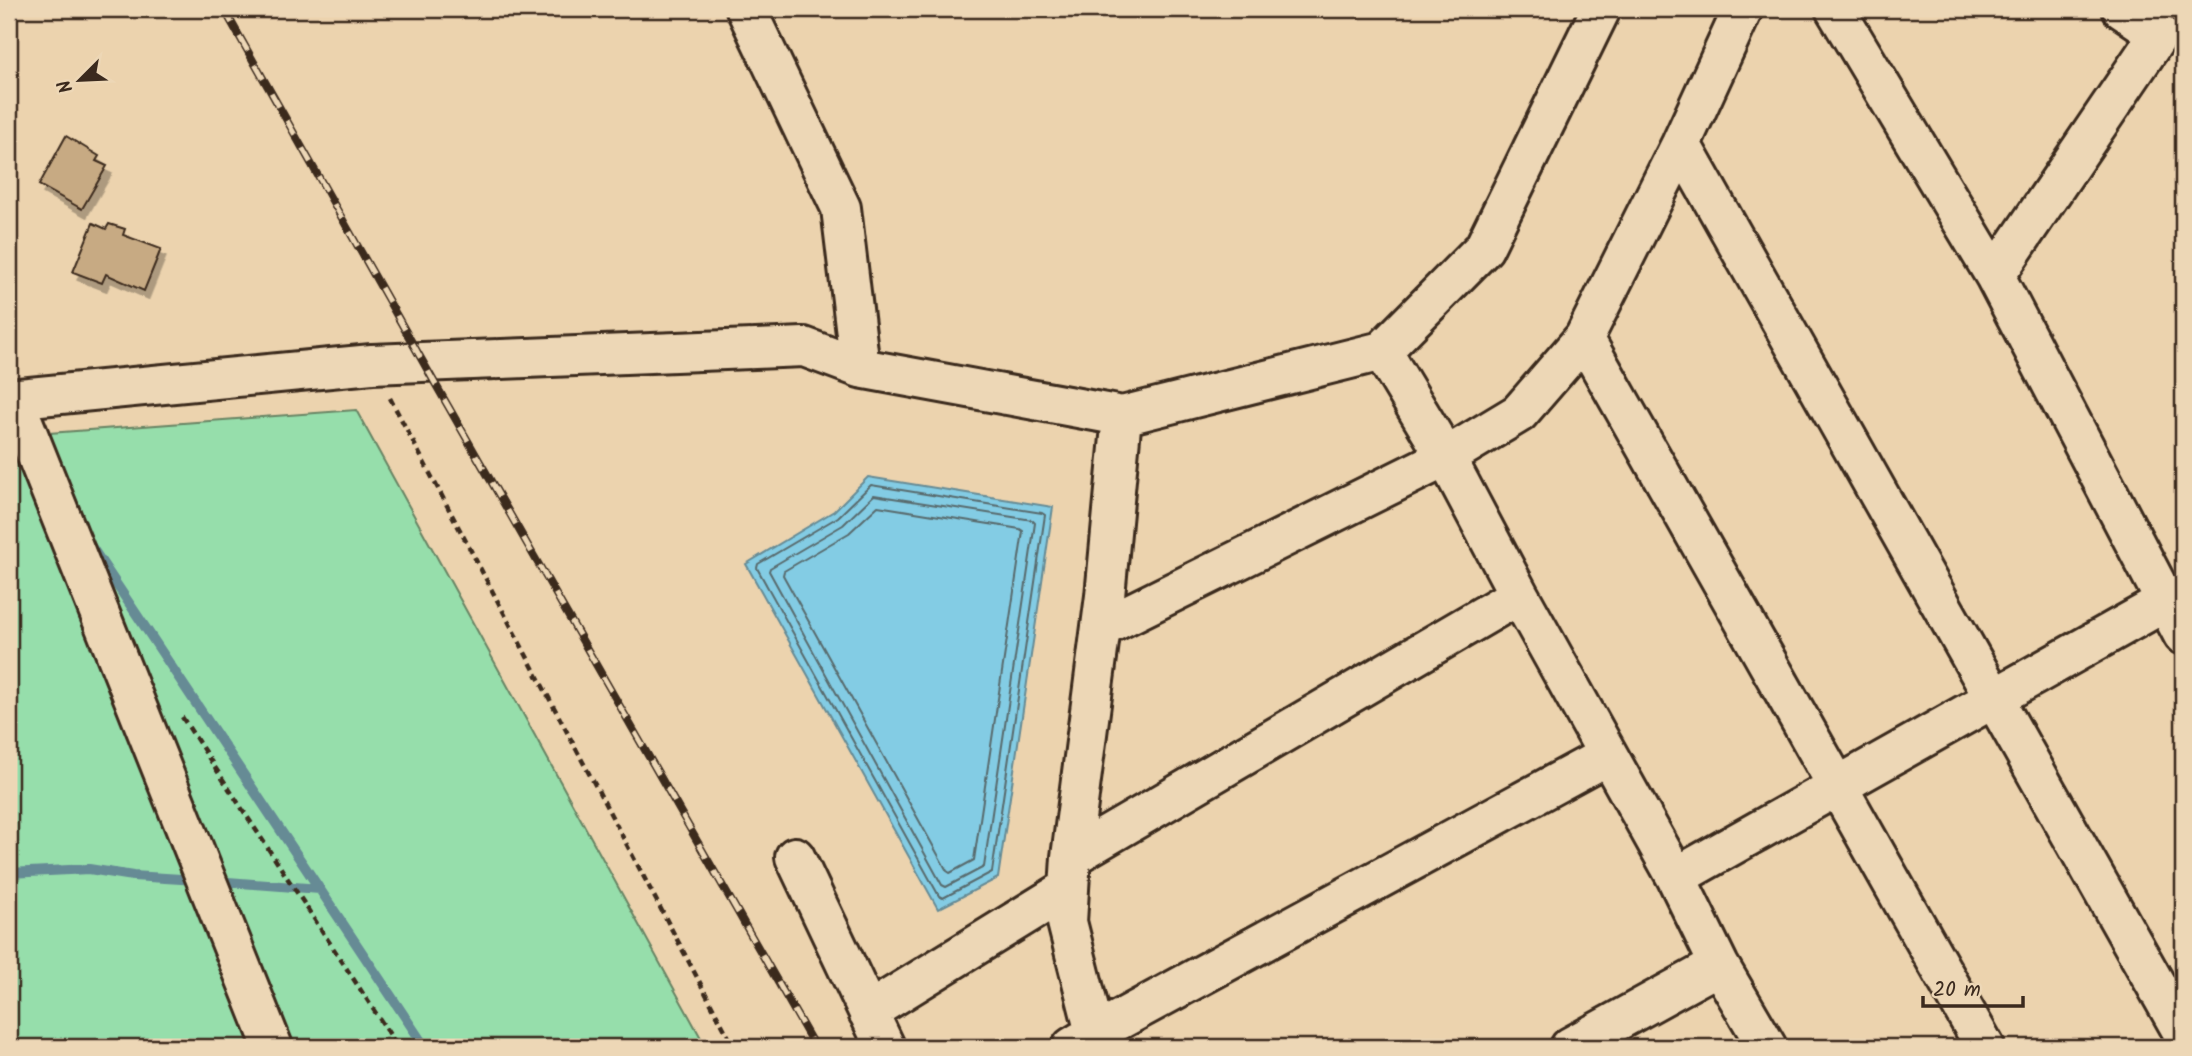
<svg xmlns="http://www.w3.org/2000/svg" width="2192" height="1056" viewBox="0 0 2192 1056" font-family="Kalam,sans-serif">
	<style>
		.green { fill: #96deab; stroke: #688464; stroke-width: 2 }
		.water { fill: #83cce4; stroke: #668b95; stroke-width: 2 }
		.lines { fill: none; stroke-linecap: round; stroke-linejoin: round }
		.shore { stroke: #586b6d; stroke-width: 2 }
		.stream { stroke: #668b95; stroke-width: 10 }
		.building { fill: #c7aa83; stroke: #3b2a1e; stroke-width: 2; filter: url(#shadow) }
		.minor-casing { stroke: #3b2a1e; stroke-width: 44 }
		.path { stroke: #3b2a1e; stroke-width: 4.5; stroke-dasharray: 7 5; stroke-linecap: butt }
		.minor { stroke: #edd7b6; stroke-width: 38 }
		.rail-casing { stroke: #3b2a1e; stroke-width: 8 }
		.rail { stroke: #edd7b6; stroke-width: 5; stroke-dasharray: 16; stroke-linecap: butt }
	</style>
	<defs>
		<filter id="shadow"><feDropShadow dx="4.5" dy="8" stdDeviation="0" flood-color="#0004"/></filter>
	</defs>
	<rect width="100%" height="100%" fill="#ecd3ae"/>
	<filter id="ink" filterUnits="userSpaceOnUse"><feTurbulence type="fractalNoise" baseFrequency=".0143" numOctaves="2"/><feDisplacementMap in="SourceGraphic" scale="14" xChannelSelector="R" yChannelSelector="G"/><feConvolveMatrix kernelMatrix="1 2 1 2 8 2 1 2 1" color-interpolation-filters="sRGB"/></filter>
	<g filter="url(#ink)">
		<path class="green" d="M 356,410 L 706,1047 L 9,1047 L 9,436 Z"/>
		<path class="water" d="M 868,477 L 1053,507 L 998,878 L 938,909 L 746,564 L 834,511 Z"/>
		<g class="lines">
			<path class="shore" d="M 871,485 L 1042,513 L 1045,515 L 992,872 L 943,898 L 939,896 L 757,568 L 758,564 L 838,517 Z
				M 874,495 L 1032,520 L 1035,523 L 984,867 L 946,887 L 942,885 L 769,571 L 770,568 L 843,525 Z
				M 878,506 L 1020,529 L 1023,531 L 974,860 L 950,873 L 947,871 L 783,575 L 784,571 L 849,533 Z"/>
			<path class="stream" d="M 91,546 L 425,1047
				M 9,873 L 89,869 L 133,876 L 197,880
				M 215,881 L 320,889"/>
		</g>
		<path class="building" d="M 66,136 L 99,156 L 96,161 L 107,166 L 82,209 L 39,185 Z
			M 93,223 L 106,229 L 109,224 L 125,229 L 123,235 L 161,249 L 144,291 L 106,274 L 102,283 L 73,272 Z"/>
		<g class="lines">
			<defs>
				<path id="minor" d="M 746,9 L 841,208 L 860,368
					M 1835,9 L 1995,276 L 2183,635
					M 1681,144 L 2183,1033
					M 1995,276 L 2159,34 L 2122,9
					M 1584,338 L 1985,1047
					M 1382,351 L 1446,457 L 1519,595 L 1676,877 L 1719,965 L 1767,1047
					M 9,399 L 372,364 L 804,347 L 860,368 L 1122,416 L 1382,351 L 1484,248 L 1601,9
					M 14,399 L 273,1047
					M 1101,628 L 1446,457 L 1519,413 L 1584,338 L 1681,144 L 1743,9
					M 795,857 L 885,1047
					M 1071,857 L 1519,595
					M 1676,877 L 2165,602
					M 868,1012 L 1069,888
					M 1072,1047 L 1095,1033 L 1608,755
					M 1102,1047 L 1095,1033 L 1067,922 L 1071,857 L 1105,596 L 1122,416
					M 1570,1047 L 1719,965"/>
			</defs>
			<use href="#minor" class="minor-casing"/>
			<path class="path" d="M 390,398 L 734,1047
				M 182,717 L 398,1047"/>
			<use href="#minor" class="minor"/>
			<defs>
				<path id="rail" d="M 224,9 L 436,385 L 815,1047"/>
			</defs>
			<use href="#rail" class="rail-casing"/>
			<use href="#rail" class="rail"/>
		</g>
	</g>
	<rect width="2192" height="1056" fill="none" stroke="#edd7b6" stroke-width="35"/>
	<rect x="18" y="18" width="2157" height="1021" fill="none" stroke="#3b2a1e" stroke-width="2.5" filter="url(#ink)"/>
	<g transform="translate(80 80) rotate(246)" stroke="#edd7b6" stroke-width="5" paint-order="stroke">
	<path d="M0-5L12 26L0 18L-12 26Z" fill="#3b2a1e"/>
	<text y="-10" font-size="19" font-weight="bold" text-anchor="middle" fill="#3b2a1e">N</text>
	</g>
	<path d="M1923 996v10h100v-10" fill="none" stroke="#3b2a1e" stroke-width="3.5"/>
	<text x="1933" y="996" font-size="21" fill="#3b2a1e" stroke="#edd7b6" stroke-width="5" paint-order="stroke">20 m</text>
</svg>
